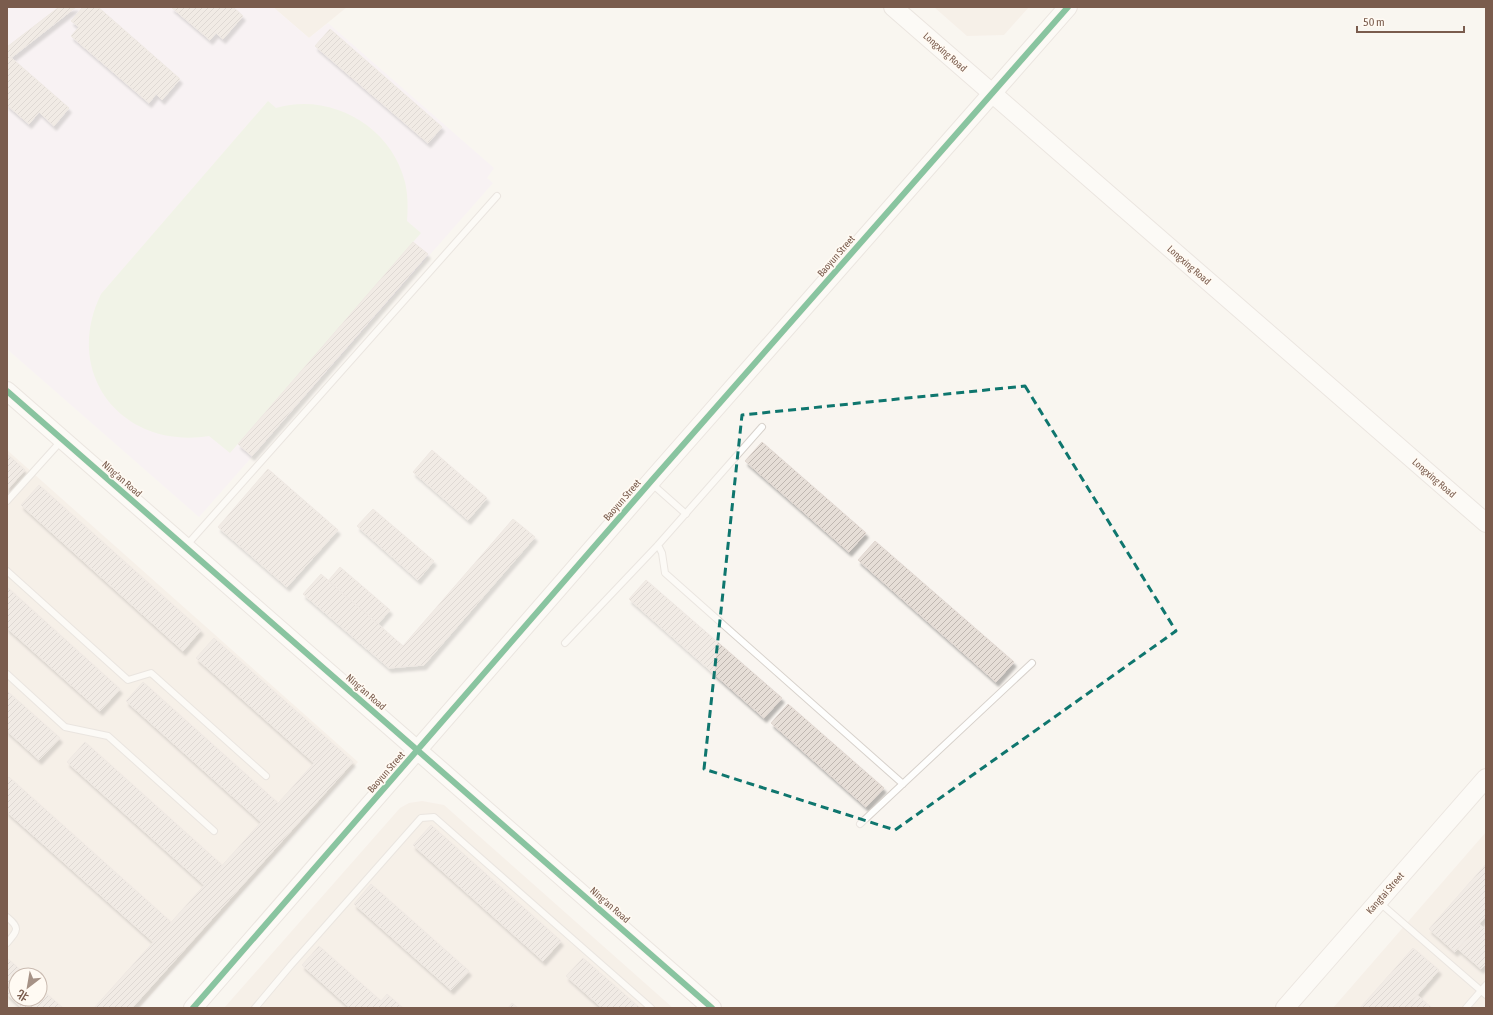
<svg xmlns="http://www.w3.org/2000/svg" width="1493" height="1015" viewBox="0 0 1493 1015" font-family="'Asap Condensed','Noto Sans SC',sans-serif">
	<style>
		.residential { fill: #f2e8de; fill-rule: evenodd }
		.education { fill: #f6eef6 }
		.pitch { fill: #e7f0db }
		.building { fill: url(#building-hatch); stroke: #e2d8d2; filter: url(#shadow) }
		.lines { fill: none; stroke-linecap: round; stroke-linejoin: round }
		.lane-casing { stroke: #d7d1cb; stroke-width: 8 }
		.secondary-casing { stroke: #d9d2cb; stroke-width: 20 }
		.lane { stroke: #fefefd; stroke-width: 6 }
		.secondary { stroke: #fefefd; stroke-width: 18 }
		.cycleway-casing { stroke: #fffaf3; stroke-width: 8 }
		.cycleway { stroke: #00873e; stroke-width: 6 }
		.marked { fill: none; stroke: #0f766e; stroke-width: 3; stroke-dasharray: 8 5; stroke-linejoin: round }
		.labels { text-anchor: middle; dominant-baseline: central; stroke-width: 3.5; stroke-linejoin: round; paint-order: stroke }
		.street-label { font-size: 10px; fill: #7a5c4d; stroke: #fffaf3 }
	</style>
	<defs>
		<pattern id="building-hatch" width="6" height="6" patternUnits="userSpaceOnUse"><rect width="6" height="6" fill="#e6ded7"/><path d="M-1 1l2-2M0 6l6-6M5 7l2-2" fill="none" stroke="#bfb7b1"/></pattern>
		<filter id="shadow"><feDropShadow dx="2.5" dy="4.5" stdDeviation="1" flood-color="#0004"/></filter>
	</defs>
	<rect width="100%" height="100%" fill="#f9f5f0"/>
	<path class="residential" d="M 273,7 L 347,7 L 309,38 Z
		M 934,7 L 1029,7 L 1004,35 L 967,36 Z
		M 7,450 L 358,762 L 139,1008 L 7,1008 ZM 16,975 L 40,975 L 40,999 L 16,999 Z
		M 422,801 L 444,805 L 673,1008 L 224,1008 L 400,808 L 409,803 Z
		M 1486,832 L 1486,1008 L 1333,1008 Z"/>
	<path class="education" d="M 7,7 L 273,7 L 309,38 L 328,23 L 494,168 L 487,178 L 493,183 L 199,517 L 7,349 Z"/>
	<path class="pitch" d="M 268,101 L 276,108 C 331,92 391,126 405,182 C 408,195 408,208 407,221 L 421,233 L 230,453 L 209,436 C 122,450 62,374 101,294 Z"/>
	<path class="building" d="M 59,7 L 76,7 L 11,58 L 7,54 L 7,47 Z
		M 83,7 L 98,7 L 180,79 L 162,100 L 156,94 L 149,103 L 71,36 L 79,27 L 71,21 Z
		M 171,7 L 233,7 L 243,16 L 223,39 L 216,33 L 210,40 Z
		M 330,29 L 442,127 L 428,143 L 315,46 Z
		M 7,54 L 69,108 L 54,126 L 39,112 L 29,124 L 7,105 Z
		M 413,242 L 428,254 L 252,456 L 238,444 Z
		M 762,442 L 866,533 L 849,552 L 745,461 Z
		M 432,450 L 487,498 L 468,520 L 413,472 Z
		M 7,454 L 25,470 L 7,490 Z
		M 268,469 L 338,530 L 287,587 L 218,527 Z
		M 39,485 L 201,630 L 183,651 L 21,505 Z
		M 373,509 L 434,561 L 418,580 L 357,526 Z
		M 513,519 L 535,537 L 424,665 L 389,668 L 303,594 L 321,574 L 403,646 Z
		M 875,541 L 1014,662 L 996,682 L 858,560 Z
		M 340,567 L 390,610 L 378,624 L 328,581 Z
		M 646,580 L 782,698 L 764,718 L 629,599 Z
		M 7,587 L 120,689 L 100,711 L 7,628 Z
		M 214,638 L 332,743 L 314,763 L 196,658 Z
		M 143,682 L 278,803 L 261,822 L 126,701 Z
		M 7,691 L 60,738 L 39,760 L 7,731 Z
		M 788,704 L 884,788 L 866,807 L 771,723 Z
		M 85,742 L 222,865 L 204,885 L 67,762 Z
		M 332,743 L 353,762 L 132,1008 L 94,1008 Z
		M 9,777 L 171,922 L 153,942 L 7,812 L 7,779 Z
		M 431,825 L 561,941 L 543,961 L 413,845 Z
		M 1486,864 L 1486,916 L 1455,952 L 1429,929 Z
		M 371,884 L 469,971 L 451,990 L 354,904 Z
		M 1479,924 L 1486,930 L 1486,964 L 1481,969 L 1458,949 Z
		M 319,946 L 381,1001 L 387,994 L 403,1008 L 350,1008 L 302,965 Z
		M 1413,948 L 1439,970 L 1406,1008 L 1360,1008 Z
		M 7,958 L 26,975 L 16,975 L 16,999 L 40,999 L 40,988 L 63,1008 L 22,1008 L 7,994 Z
		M 583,958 L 640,1008 L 602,1008 L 566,976 Z
		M 1417,995 L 1432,1008 L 1406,1008 Z
		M 512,1003 L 518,1008 L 508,1008 Z"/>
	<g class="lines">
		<defs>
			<path id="lane" d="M 651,483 L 686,514
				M 7,501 L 62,440
				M 658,545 L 662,553 L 665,573 L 903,784
				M 186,546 L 497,196
				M 7,571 L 128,680 L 151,673 L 266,776
				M 565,643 L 658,545 L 762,427
				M 7,674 L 65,727 L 108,736 L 214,831
				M 860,824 L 1032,663
				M 1380,903 L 1486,995
				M 7,917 C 20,928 18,930 7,943
				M 255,1008 L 291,965 L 421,818 L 434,817 L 651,1008
				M 1466,1008 L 1486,985"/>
			<path id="secondary" d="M 893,7 L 1486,523
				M 7,391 L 712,1008
				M 193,1008 L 653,479 L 1068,7
				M 1285,1008 L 1486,778"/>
		</defs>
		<use href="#lane" class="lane-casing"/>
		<use href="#secondary" class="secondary-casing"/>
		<use href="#lane" class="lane"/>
		<use href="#secondary" class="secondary"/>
		<defs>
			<path id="cycleway" d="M 7,391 L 712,1008
				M 193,1008 L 653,479 L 1068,7"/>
		</defs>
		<use href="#cycleway" class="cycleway-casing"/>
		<use href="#cycleway" class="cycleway"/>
	</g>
	<path d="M0 0H1493V1015H0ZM 1025,386 L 1176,631 L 895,830 L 704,769 L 742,415 Z" fill="#f9f5f0" fill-opacity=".55" fill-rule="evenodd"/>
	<path class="marked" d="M 1025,386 L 1176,631 L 895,830 L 704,769 L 742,415 Z"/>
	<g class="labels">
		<g class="street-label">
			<text transform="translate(945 52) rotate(41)">Longxing Road</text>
			<text transform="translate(836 256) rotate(-49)">Baoyun Street</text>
			<text transform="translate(1189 265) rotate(41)">Longxing Road</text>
			<text transform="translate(1434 478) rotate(41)">Longxing Road</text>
			<text transform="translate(122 479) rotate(41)">Ning'an Road</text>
			<text transform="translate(622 500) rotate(-49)">Baoyun Street</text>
			<text transform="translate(366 692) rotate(41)">Ning'an Road</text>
			<text transform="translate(386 772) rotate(-49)">Baoyun Street</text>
			<text transform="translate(1385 893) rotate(-49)">Kangtai Street</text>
			<text transform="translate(610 905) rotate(41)">Ning'an Road</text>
		</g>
	</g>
	<rect width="1493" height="1015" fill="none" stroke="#7a5c4d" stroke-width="16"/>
	<g transform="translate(28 987) rotate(211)"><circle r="19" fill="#fffaf3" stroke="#cabbb1"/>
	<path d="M0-3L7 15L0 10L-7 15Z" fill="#a69286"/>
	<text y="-6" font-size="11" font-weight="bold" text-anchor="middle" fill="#7a5c4d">北</text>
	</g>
	<path d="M1357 26v6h107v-6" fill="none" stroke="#7a5c4d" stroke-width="2"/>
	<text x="1363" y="26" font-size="12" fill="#7a5c4d" stroke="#fffaf3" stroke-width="3" paint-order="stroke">50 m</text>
</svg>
